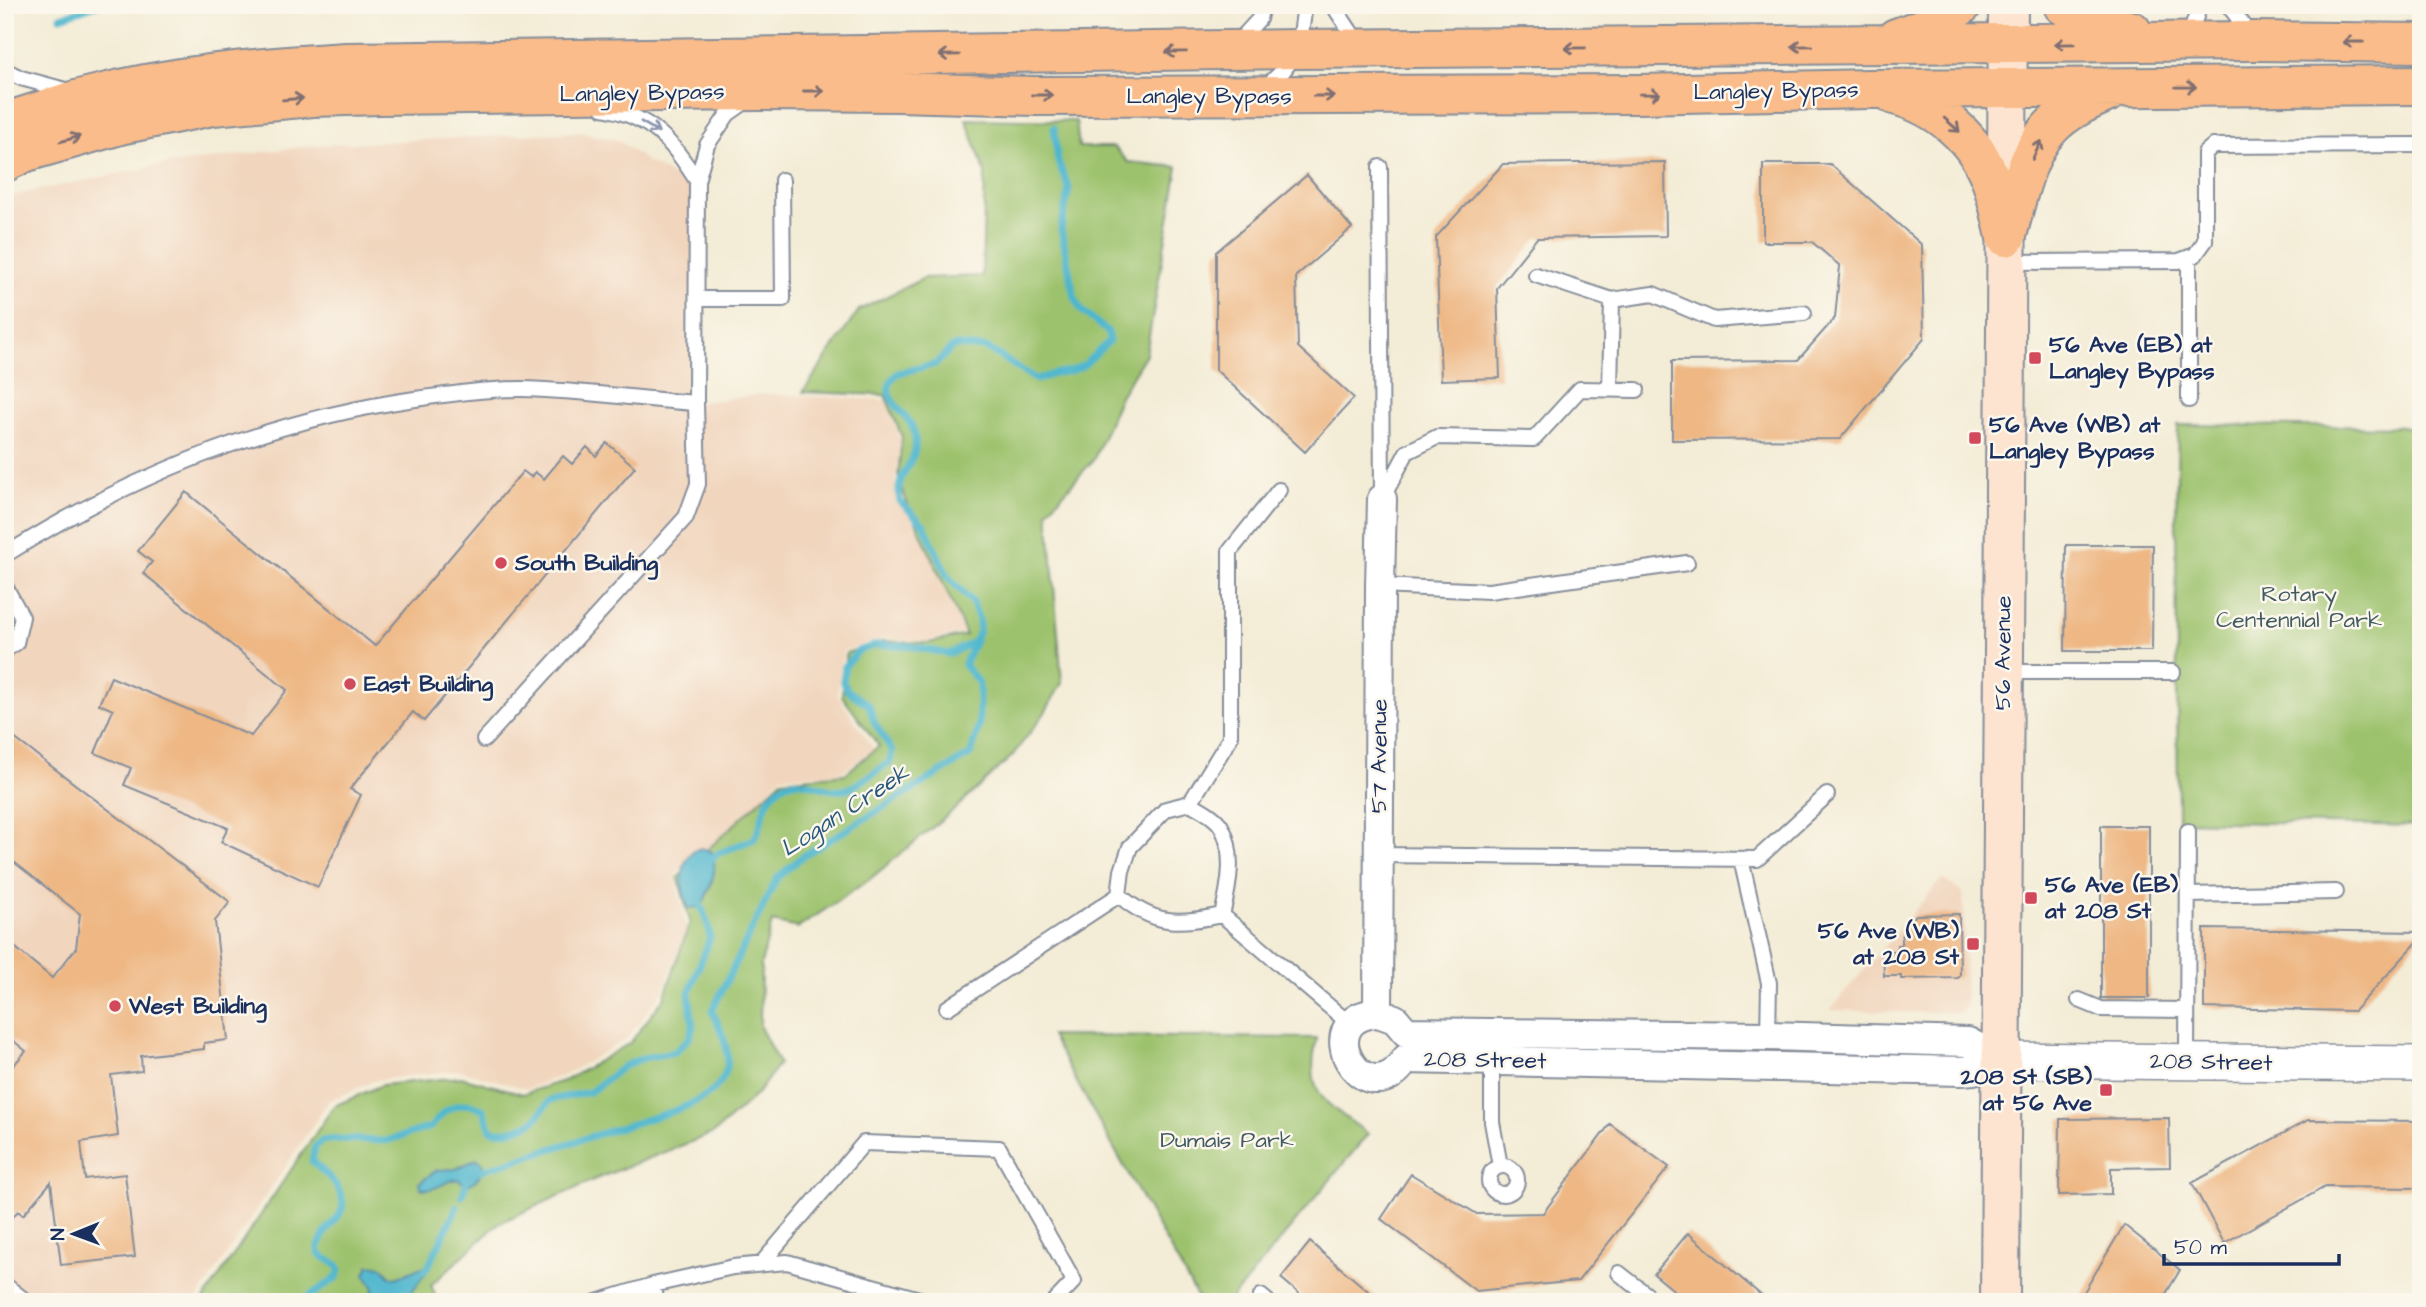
<svg xmlns="http://www.w3.org/2000/svg" width="2426" height="1307" viewBox="0 0 2426 1307" font-family="'Architects Daughter',sans-serif">
	<style>
		.built { fill: #f1d5bd }
		.green { fill: #9dc26d; stroke: #5c7866; stroke-width: 2 }
		.water { fill: #4eb6cd; stroke: #347296; stroke-width: 2 }
		.lines { fill: none; stroke-linecap: round; stroke-linejoin: round }
		.stream { stroke: #4eb6cd; stroke-width: 7 }
		.building { fill: #eeb784 }
		.service-casing { stroke: #878e9a; stroke-width: 18 }
		.minor-casing { stroke: #878e9a; stroke-width: 32 }
		.tertiary-casing { stroke: #878e9a; stroke-width: 38 }
		.secondary-casing { stroke: #878e9a; stroke-width: 42 }
		.primary-casing { stroke: #878e9a; stroke-width: 42 }
		.service { stroke: #fff; stroke-width: 14 }
		.minor { stroke: #fff; stroke-width: 28 }
		.tertiary { stroke: #fff; stroke-width: 35 }
		.secondary { stroke: #fde4d0; stroke-width: 38 }
		.primary { stroke: #f9bc8a; stroke-width: 38 }
		.oneway { stroke: #7f6e72 }
		.oneway2 { stroke: #8d97ae }
		.poi-dot { fill: #d1495b; stroke: #fbf7ec; stroke-width: 2.5 }
		.labels { text-anchor: middle; dominant-baseline: central; stroke-width: 5; stroke-linejoin: round; paint-order: stroke }
		.street-label { font-size: 23px; fill: #1b2f5e; stroke: #fbf7ec }
		.poi-label { font-size: 23px; font-weight: bold; fill: #1b2f5e; stroke: #fbf7ec; text-anchor: start }
		.park-label { font-size: 23px; fill: #425b62; stroke: #fbf7ec }
		.water-label { font-size: 24px; font-style: italic; fill: #2a587f; stroke: #fbf7ec }
	</style>
	<rect width="100%" height="100%" fill="#fbf7ec"/>
	<filter id="ink" filterUnits="userSpaceOnUse"><feTurbulence type="fractalNoise" baseFrequency=".0143" numOctaves="2"/><feDisplacementMap in="SourceGraphic" scale="14" xChannelSelector="R" yChannelSelector="G"/><feConvolveMatrix kernelMatrix="1 2 1 2 8 2 1 2 1" color-interpolation-filters="sRGB"/></filter>
	<filter id="wash" filterUnits="userSpaceOnUse"><feTurbulence type="fractalNoise" baseFrequency=".00686" numOctaves="4" result="noise"/><feDisplacementMap in="SourceGraphic" scale="28" xChannelSelector="R" yChannelSelector="G"/><feGaussianBlur stdDeviation="1.57" result="paint"/><feColorMatrix in="noise" values="0 0 0 0 0 0 0 0 0 0 0 0 0 0 0 0 0 1.4 0 .05"/><feComposite in="paint" operator="in"/></filter>
	<g filter="url(#wash)">
		<rect width="100%" height="100%" fill="#f3ecd6"/>
		<path class="built" d="M 5,5 L 19,64 L 5,71 Z
			M 578,132 L 618,140 L 649,163 L 697,189 L 696,403 L 763,394 L 885,400 L 900,439 L 895,482 L 930,556 L 963,633 L 925,641 L 885,638 L 843,651 L 837,695 L 874,749 L 840,773 L 781,776 L 747,813 L 675,875 L 686,929 L 663,991 L 626,1039 L 565,1075 L 527,1089 L 459,1070 L 376,1080 L 329,1101 L 195,1302 L 5,1302 L 5,197 L 156,166 L 318,145 Z
			M 1942,879 L 1963,893 L 1966,1006 L 1960,1013 L 1830,1010 Z"/>
		<path class="green" d="M 966,119 L 1076,121 L 1079,147 L 1114,147 L 1128,162 L 1178,167 L 1146,354 L 1120,396 L 1094,459 L 1048,511 L 1062,683 L 1044,714 L 1012,756 L 955,809 L 870,879 L 798,928 L 772,922 L 761,964 L 760,1027 L 779,1064 L 756,1095 L 714,1133 L 598,1178 L 499,1223 L 431,1285 L 438,1302 L 202,1302 L 334,1106 L 382,1085 L 461,1077 L 523,1094 L 566,1080 L 630,1043 L 664,998 L 690,922 L 678,877 L 782,780 L 845,774 L 879,746 L 842,696 L 846,653 L 884,641 L 928,643 L 966,635 L 904,495 L 898,475 L 902,437 L 885,395 L 803,392 L 859,310 L 924,278 L 982,276 L 985,172 Z
			M 2178,425 L 2421,427 L 2421,826 L 2178,821 L 2176,521 Z
			M 1051,1036 L 1317,1038 C 1303,1096 1326,1102 1368,1134 L 1229,1302 L 1200,1302 Z"/>
		<path class="water" d="M 701,848 L 711,851 C 720,868 709,891 701,907 L 689,908 C 679,891 678,855 701,848 Z
			M 477,1159 L 483,1163 C 482,1174 478,1180 467,1186 L 458,1179 C 444,1181 434,1193 421,1188 L 419,1183 L 437,1170 L 456,1169 Z
			M 369,1265 L 382,1267 L 391,1277 L 396,1278 L 427,1265 L 430,1267 L 404,1302 L 368,1302 L 374,1288 L 365,1274 Z"/>
		<g class="lines">
			<path class="stream" d="M 1048,5 L 1049,9
				M 61,17 L 96,5
				M 710,861 L 717,854 L 754,839 C 765,824 759,806 776,791 C 799,769 822,794 843,790 C 856,788 878,769 890,762 L 892,751 L 874,722 L 869,705 L 848,691 L 843,682 L 845,666 L 858,651 L 876,645 L 908,646 L 949,654 L 974,642 L 979,631 L 979,620 L 972,602 L 948,577 L 924,525 L 900,501 C 893,468 924,465 913,429 C 908,411 872,396 898,373 L 936,364 L 952,347 L 956,346 L 987,348 L 1037,380 L 1053,374 L 1071,371 L 1084,365 L 1109,341 L 1108,332 L 1081,310 L 1074,295 L 1061,229 L 1069,188 L 1058,162 L 1054,128
				M 476,1172 L 674,1111 C 732,1089 740,1066 712,1011 L 777,878 L 803,856 L 971,754 L 979,725 L 979,683 L 964,665 L 974,643
				M 462,1196 L 468,1178
				M 424,1271 L 428,1267 L 457,1207
				M 301,1302 L 336,1278 L 340,1270 C 336,1259 323,1261 318,1251 C 324,1217 361,1217 332,1180 C 326,1173 318,1168 312,1161 L 315,1147 L 321,1141 L 338,1139 L 386,1141 L 431,1127 L 444,1112 L 455,1106 L 467,1104 L 483,1109 L 491,1130 C 502,1134 527,1128 536,1119 C 541,1113 545,1106 550,1100 L 590,1092 L 624,1066 L 643,1058 L 675,1052 L 690,1037 L 693,1026 L 689,993 L 710,938 L 708,925 L 699,901"/>
		</g>
		<g id="blocks">
			<path class="building" d="M 1665,162 L 1666,236 L 1537,238 L 1497,288 L 1500,378 L 1441,380 L 1436,237 L 1503,164 Z
				M 1763,164 L 1830,164 L 1922,245 L 1924,339 L 1840,439 L 1672,440 L 1672,361 L 1798,360 L 1835,318 L 1840,266 L 1812,242 L 1763,242 Z
				M 1307,175 L 1352,228 L 1296,276 L 1298,347 L 1354,398 L 1305,452 L 1216,370 L 1216,252 Z
				M 607,443 L 635,467 L 424,721 L 413,712 L 350,789 L 361,795 L 318,887 L 221,842 L 228,828 L 124,785 L 131,768 L 95,753 L 113,710 L 99,704 L 111,677 L 251,736 L 287,690 L 143,573 L 152,562 L 138,551 L 186,492 L 375,646 L 523,471 L 531,477 L 535,472 L 544,479 L 563,456 L 572,464 L 587,447 L 596,456 Z
				M 2066,545 L 2153,545 L 2152,651 L 2065,651 Z
				M 5,731 L 230,902 L 215,921 L 228,1040 L 204,1043 L 204,1049 L 141,1056 L 142,1071 L 111,1075 L 118,1136 L 81,1142 L 85,1179 L 125,1174 L 135,1257 L 61,1265 L 51,1182 L 23,1215 L 18,1211 L 5,1225 L 5,1075 L 26,1051 L 5,1034 L 5,939 L 52,978 L 76,948 L 80,914 L 5,855 Z
				M 2101,826 L 2149,826 L 2149,998 L 2101,998 Z
				M 1959,914 L 1960,976 L 1958,978 L 1901,979 L 1901,976 L 1884,976 L 1883,951 L 1897,951 L 1897,945 L 1901,945 L 1904,927 L 1916,915 Z
				M 2204,929 L 2421,932 L 2421,938 L 2354,1011 L 2204,1008 Z
				M 2169,1118 L 2170,1167 L 2111,1168 L 2111,1194 L 2059,1195 L 2060,1119 Z
				M 2308,1120 L 2421,1121 L 2421,1188 L 2325,1187 L 2224,1243 L 2192,1183 Z
				M 1610,1124 L 1669,1167 L 1578,1281 L 1476,1291 L 1381,1219 L 1411,1174 L 1477,1214 L 1543,1213 Z
				M 2124,1225 L 2180,1270 L 2161,1302 L 2078,1302 Z
				M 1688,1233 L 1769,1302 L 1688,1302 L 1654,1274 Z
				M 1310,1242 L 1381,1302 L 1309,1302 L 1281,1278 Z"/>
		</g>
	</g>
	<g filter="url(#ink)">
		<use href="#blocks" fill-opacity="0" stroke="#878e9a" stroke-width="2"/>
		<g class="lines">
			<defs>
				<path id="service" d="M 1333,5 L 1358,43
					M 2228,5 L 2253,37
					M 2188,40 L 2200,5
					M 1236,44 L 1259,19 L 1262,5
					M 5,70 L 21,78 L 69,91
					M 1264,88 L 1284,70 L 1299,49 L 1305,5
					M 603,108 C 651,116 673,142 697,181
					M 1380,167 L 1382,499
					M 2189,258 L 2189,400
					M 2007,262 L 2179,261 L 2195,255 L 2205,241 L 2205,153 L 2213,146 L 2421,145
					M 1536,275 L 1612,300 L 1610,389
					M 697,299 L 783,299 L 782,180
					M 1612,300 L 1653,294 L 1714,320 L 1804,313
					M 1383,497 L 1407,452 L 1437,437 L 1534,439 L 1580,389 L 1637,390
					M 5,555 C 130,476 269,420 415,399 C 450,394 486,389 521,389 C 579,390 638,399 696,403 L 697,181 L 707,145 L 728,114 L 748,100
					M 5,586 L 22,617 L 16,643 L 5,650
					M 1380,586 L 1489,591 L 1687,563
					M 2005,672 L 2173,672
					M 484,740 L 686,517 L 698,484 L 696,403
					M 1190,803 L 1166,809 L 1130,847 L 1122,871 L 1119,895 C 1154,926 1179,924 1222,915
					M 1379,855 L 1757,859 L 1827,795
					M 1741,859 L 1769,983 L 1768,1036
					M 2188,895 L 2336,892
					M 1222,915 C 1229,887 1236,852 1221,826 C 1215,816 1200,809 1190,803 L 1230,738 L 1230,551 L 1279,490
					M 1222,915 L 1351,1025
					M 2079,1000 L 2101,1009 L 2187,1010
					M 947,1008 L 1119,895
					M 1492,1060 L 1492,1122 L 1500,1166
					M 2187,1062 L 2188,831
					M1489 1180a14 14 0 1 1 28 0a14 14 0 1 1-28 0Z
					M 761,1264 L 864,1143 L 999,1148 L 1074,1281 L 1054,1302
					M 1619,1273 L 1656,1302
					M 5,1285 L 27,1302
					M 653,1285 L 657,1302
					M 1261,1296 L 1268,1302
					M 596,1302 L 653,1285 L 733,1267 L 787,1262 L 930,1302
					M 863,1302 L 866,1284"/>
				<path id="minor" d="M 1378,1013 L 1395,1019 L 1406,1032 L 1768,1036 L 1968,1042 L 2002,1060 L 1973,1070 L 1961,1071 L 1406,1059 C 1365,1122 1306,1017 1378,1013 Z
					M 1378,1013 L 1380,586 L 1382,499"/>
				<path id="tertiary" d="M 2002,1060 L 2421,1064"/>
				<path id="secondary" d="M 2000,1302 L 2008,5"/>
				<path id="primary" d="M 2063,5 L 2086,19 L 2132,31
					M 1896,38 L 1937,23 L 1962,5
					M 1894,95 C 1938,106 1977,139 1992,183 C 1998,201 2002,219 2006,237
					M 5,122 C 33,114 59,104 87,97 C 172,75 259,67 346,62 L 1299,49 L 2255,41 L 2421,43
					M 5,162 L 26,152 L 120,125 L 213,106 L 313,97 L 380,95 L 759,91 L 897,92 L 1036,96 L 1639,94 L 1869,89 L 2421,85
					M 2007,235 C 2017,200 2025,155 2050,128 C 2066,110 2090,100 2111,91"/>
			</defs>
			<use href="#service" class="service-casing"/>
			<use href="#minor" class="minor-casing"/>
			<use href="#tertiary" class="tertiary-casing"/>
			<use href="#secondary" class="secondary-casing"/>
			<use href="#primary" class="primary-casing"/>
			<use href="#service" class="service"/>
			<use href="#minor" class="minor"/>
			<use href="#tertiary" class="tertiary"/>
			<use href="#secondary" class="secondary"/>
			<use href="#primary" class="primary"/>
		</g>
		<defs><path id="oneway-shaft" d="M-6 0H5M1.5-3L5.5 0L1.5 3" fill="none" stroke-width="1.6" stroke-linecap="round" stroke-linejoin="round" transform="scale(1.75)"/></defs>
		<g class="oneway">
			<use href="#oneway-shaft" transform="translate(2353 42) rotate(-180)"/>
			<use href="#oneway-shaft" transform="translate(2065 44) rotate(179)"/>
			<use href="#oneway-shaft" transform="translate(1802 46) rotate(179)"/>
			<use href="#oneway-shaft" transform="translate(1575 48) rotate(179)"/>
			<use href="#oneway-shaft" transform="translate(1176 52) rotate(179)"/>
			<use href="#oneway-shaft" transform="translate(949 55) rotate(179)"/>
			<use href="#oneway-shaft" transform="translate(2186 87) rotate(-1)"/>
			<use href="#oneway-shaft" transform="translate(814 91)"/>
			<use href="#oneway-shaft" transform="translate(1650 94) rotate(-1)"/>
			<use href="#oneway-shaft" transform="translate(1042 95)"/>
			<use href="#oneway-shaft" transform="translate(1324 96)"/>
			<use href="#oneway-shaft" transform="translate(293 99) rotate(-5)"/>
			<use href="#oneway-shaft" transform="translate(1952 125) rotate(42)"/>
			<use href="#oneway-shaft" transform="translate(70 139) rotate(-16)"/>
			<use href="#oneway-shaft" transform="translate(2037 150) rotate(-64)"/>
		</g>
		<use class="oneway2" href="#oneway-shaft" transform="translate(650 127) rotate(30)"/>
	</g>
	<g class="poi-dot">
		<rect x="2028" y="351" width="14" height="14" rx="3.5"/>
		<rect x="1968" y="431" width="14" height="14" rx="3.5"/>
		<circle cx="501" cy="563" r="7"/>
		<circle cx="350" cy="684" r="7"/>
		<rect x="2024" y="891" width="14" height="14" rx="3.5"/>
		<rect x="1966" y="937" width="14" height="14" rx="3.5"/>
		<circle cx="115" cy="1006" r="7"/>
		<rect x="2099" y="1083" width="14" height="14" rx="3.5"/>
	</g>
	<g class="labels">
		<g class="street-label">
			<text transform="translate(1776 91) rotate(-1)">Langley Bypass</text>
			<text transform="translate(642 93) rotate(-1)">Langley Bypass</text>
			<text x="1209" y="96">Langley Bypass</text>
			<text transform="translate(2003 653) rotate(-90)">56 Avenue</text>
			<text transform="translate(1379 756) rotate(-90)">57 Avenue</text>
			<text transform="translate(1485 1060) rotate(1)">208 Street</text>
			<text transform="translate(2211 1062) rotate(1)">208 Street</text>
		</g>
		<g class="poi-label">
			<text x="2049" y="345">56 Ave (EB) at<tspan x="2049" dy="26">Langley Bypass</tspan></text>
			<text x="1989" y="425">56 Ave (WB) at<tspan x="1989" dy="26">Langley Bypass</tspan></text>
			<text x="515" y="563">South Building</text>
			<text x="364" y="684">East Building</text>
			<text x="2045" y="885">56 Ave (EB)<tspan x="2045" dy="26">at 208 St</tspan></text>
			<text x="1959" y="931" text-anchor="end">56 Ave (WB)<tspan x="1959" dy="26">at 208 St</tspan></text>
			<text x="129" y="1006">West Building</text>
			<text x="2092" y="1077" text-anchor="end">208 St (SB)<tspan x="2092" dy="26">at 56 Ave</tspan></text>
		</g>
		<g class="park-label">
			<text x="2299" y="594">Rotary<tspan x="2299" dy="26">Centennial Park</tspan></text>
			<text x="1227" y="1140">Dumais Park</text>
		</g>
		<g class="water-label">
			<text transform="translate(845 811) rotate(-33)">Logan Creek</text>
		</g>
	</g>
	<rect width="2426" height="1307" fill="none" stroke="#fbf7ec" stroke-width="28"/>
	<g transform="translate(74 1234) rotate(269)" stroke="#fbf7ec" stroke-width="5" paint-order="stroke">
	<path d="M0-5L12 26L0 18L-12 26Z" fill="#1b2f5e"/>
	<text y="-10" font-size="19" font-weight="bold" text-anchor="middle" fill="#1b2f5e">N</text>
	</g>
	<path d="M2164 1254v10h175v-10" fill="none" stroke="#1b2f5e" stroke-width="3.5"/>
	<text x="2174" y="1254" font-size="21" fill="#1b2f5e" stroke="#fbf7ec" stroke-width="5" paint-order="stroke">50 m</text>
</svg>
